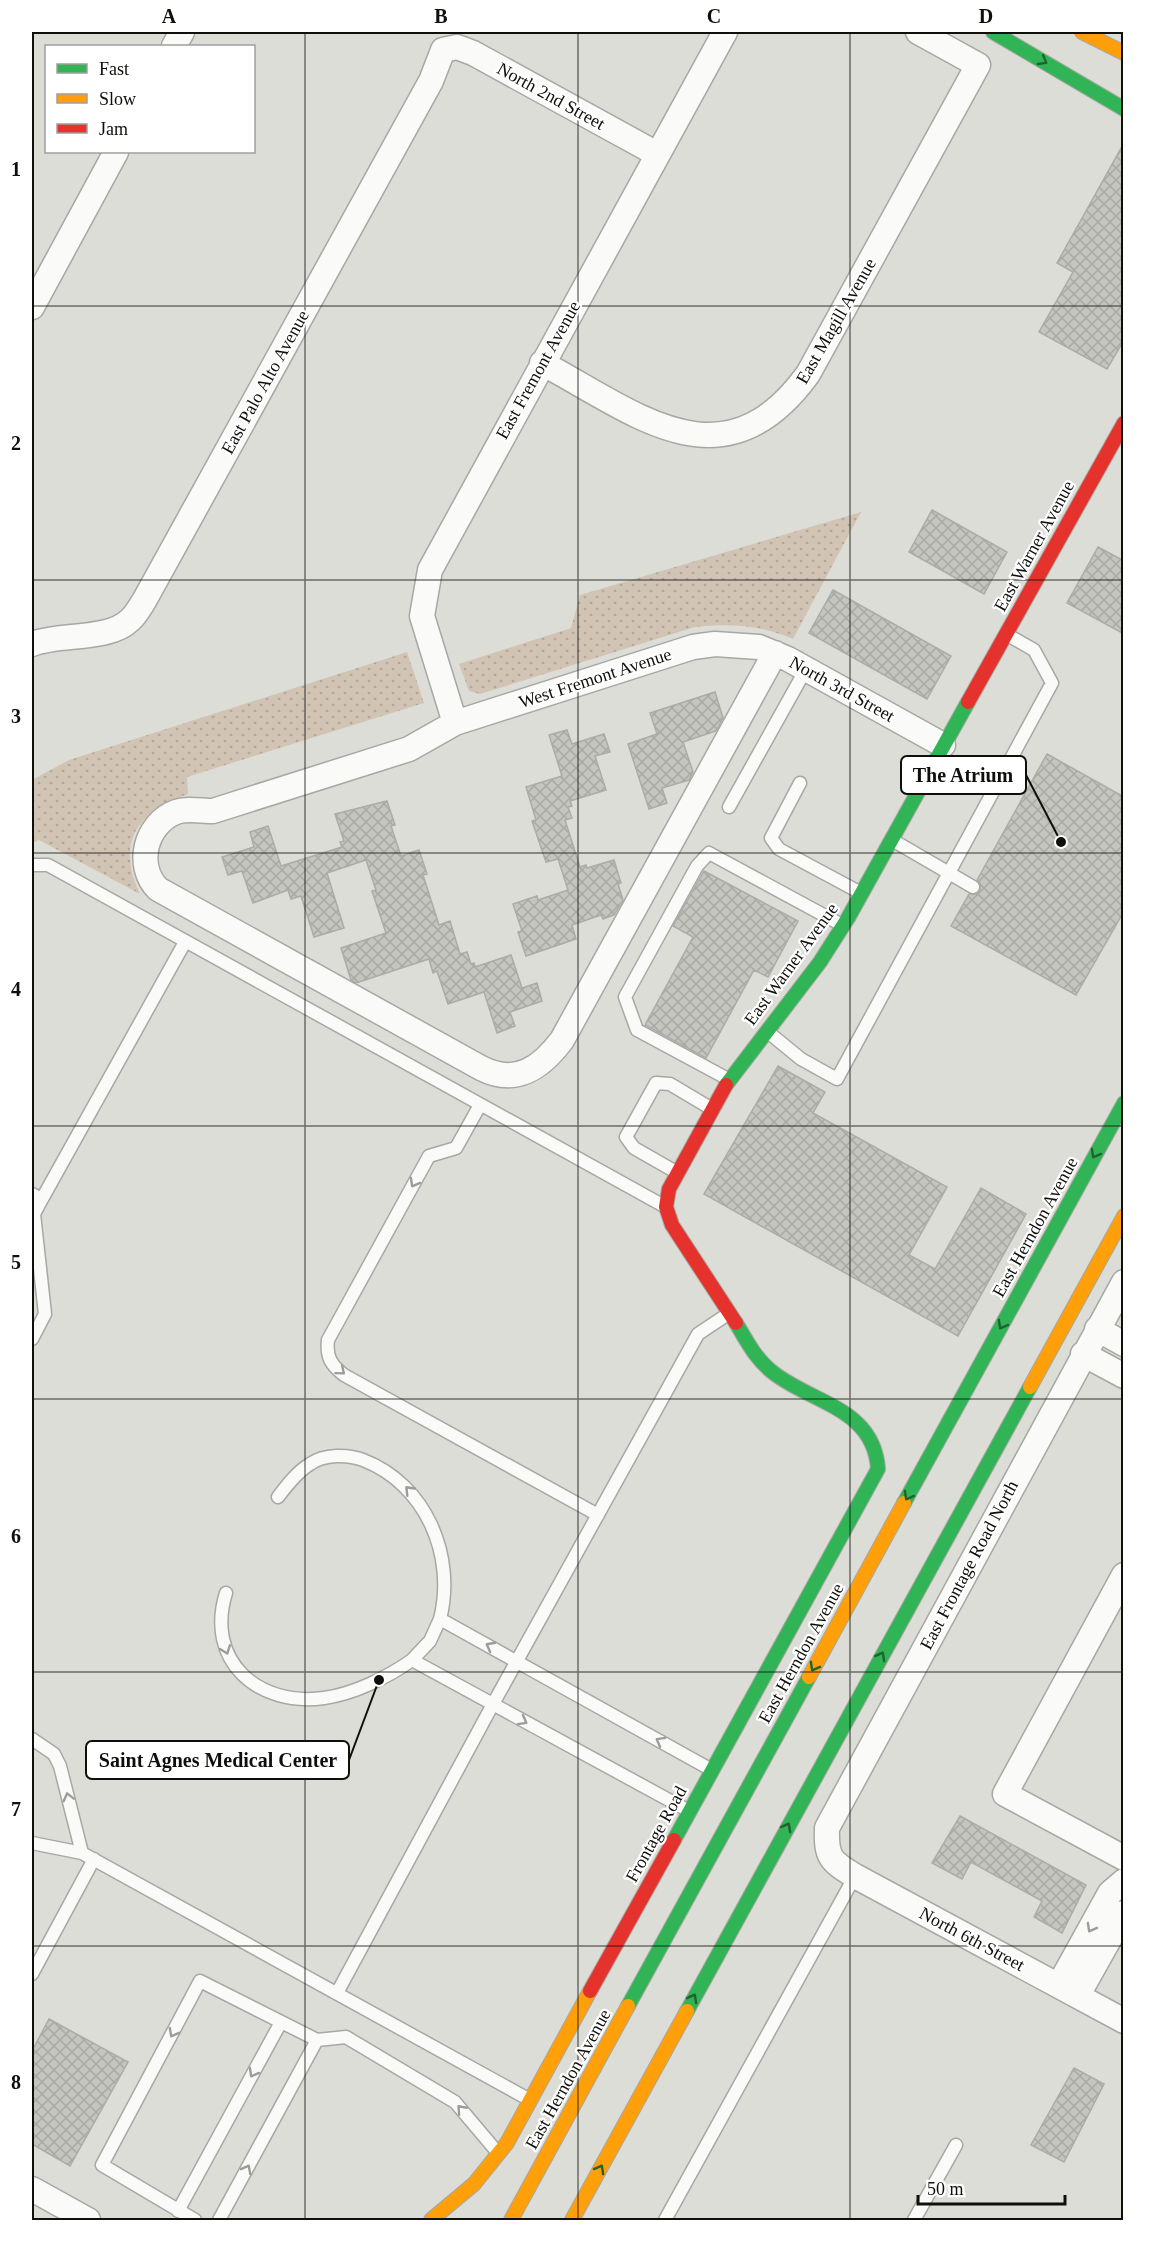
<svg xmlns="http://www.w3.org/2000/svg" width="1155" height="2252" viewBox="0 0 1155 2252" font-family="'Times New Roman',serif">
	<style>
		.grass { fill: url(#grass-dots) }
		.building { fill: url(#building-cross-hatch); stroke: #acaca6; stroke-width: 1.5 }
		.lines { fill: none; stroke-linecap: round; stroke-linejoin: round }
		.lane-casing { stroke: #a7a8a3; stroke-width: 15 }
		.street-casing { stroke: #a7a8a3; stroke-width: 27 }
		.fast-casing { stroke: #a7a8a3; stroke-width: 16 }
		.slow-casing { stroke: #a7a8a3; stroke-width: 16 }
		.jam-casing { stroke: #a7a8a3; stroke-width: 16 }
		.lane { stroke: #fafaf9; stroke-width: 12 }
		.street { stroke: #fafaf9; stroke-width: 24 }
		.fast { stroke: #30b455; stroke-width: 14 }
		.slow { stroke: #ff9f0a; stroke-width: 14 }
		.jam { stroke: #e5322d; stroke-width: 14 }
		.oneway { stroke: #206230 }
		.oneway2 { stroke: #9c9c9a }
		.grid { fill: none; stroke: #0f100c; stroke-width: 1.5; stroke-opacity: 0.55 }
		.labels { text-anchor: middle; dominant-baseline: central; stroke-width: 4.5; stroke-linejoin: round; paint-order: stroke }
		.street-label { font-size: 18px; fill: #0f100c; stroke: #fff }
		.leader { fill: none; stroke: #0f100c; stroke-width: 2 }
		.callout-dot { fill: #0f100c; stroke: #fff; stroke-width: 2 }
		.callout { fill: #fff; stroke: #0f100c; stroke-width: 2 }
		.callout-label { font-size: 20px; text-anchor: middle; font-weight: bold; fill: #0f100c }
		.neatline { fill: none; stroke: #0f100c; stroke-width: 2 }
		.grid-label { font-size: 20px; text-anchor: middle; font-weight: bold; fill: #0f100c }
	</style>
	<defs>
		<pattern id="grass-dots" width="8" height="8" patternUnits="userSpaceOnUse" patternTransform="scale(1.5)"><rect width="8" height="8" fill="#d2c4b4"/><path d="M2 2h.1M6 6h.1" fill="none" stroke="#b3a79a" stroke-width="1.8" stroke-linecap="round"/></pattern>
		<pattern id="building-cross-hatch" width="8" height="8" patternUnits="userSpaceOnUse" patternTransform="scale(1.5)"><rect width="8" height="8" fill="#c5c5c0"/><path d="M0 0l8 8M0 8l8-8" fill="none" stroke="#a8a8a4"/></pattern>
	</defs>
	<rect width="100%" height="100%" fill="#dcddd6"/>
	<path class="grass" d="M 861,512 L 793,639 C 760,625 731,623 695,627 L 480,694 L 469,691 L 459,664 L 571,628 L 580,595 Z
		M 407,652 L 424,703 L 187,777 L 188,794 C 138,811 115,842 140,894 L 39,840 L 32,843 L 32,780 L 69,760 Z"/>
	<path class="building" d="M 1124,143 L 1124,340 L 1107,369 L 1039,332 L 1073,272 L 1057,263 Z
		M 932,510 L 1007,552 L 984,594 L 909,552 Z
		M 1098,547 L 1124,561 L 1124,634 L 1067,603 Z
		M 833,590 L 951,656 L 927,699 L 809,633 Z
		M 715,692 L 723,718 L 716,731 L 683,742 L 693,772 L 689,780 L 662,788 L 667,803 L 649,809 L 628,744 L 657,734 L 650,713 Z
		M 567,730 L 572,744 L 604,734 L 610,752 L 595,756 L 606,790 L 570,801 L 572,806 L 568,807 L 572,818 L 565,820 L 580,867 L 586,865 L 587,868 L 614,860 L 621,883 L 618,884 L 623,900 L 614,915 L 603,919 L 601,915 L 572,925 L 576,939 L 526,956 L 518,932 L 522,931 L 513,904 L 537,896 L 538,900 L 568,890 L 558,859 L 546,862 L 532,821 L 536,820 L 526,787 L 562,776 L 549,735 Z
		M 1047,754 L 1124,797 L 1124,911 L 1076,995 L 951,926 L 969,894 L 977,894 L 980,891 L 980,883 L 977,880 Z
		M 387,801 L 395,825 L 391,826 L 401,856 L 419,850 L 427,874 L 423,875 L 439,925 L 450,921 L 460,954 L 467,952 L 471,964 L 474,963 L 475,967 L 511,955 L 522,988 L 537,983 L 542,1001 L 510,1012 L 515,1026 L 497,1033 L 484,992 L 448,1004 L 437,971 L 433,973 L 429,959 L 356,983 L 351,980 L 341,948 L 386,933 L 372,891 L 376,890 L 366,860 L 327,873 L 344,928 L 314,937 L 301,896 L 291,899 L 288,890 L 253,903 L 242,871 L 228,875 L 222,857 L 254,847 L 250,832 L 268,826 L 281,866 L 342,847 L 340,842 L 344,841 L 335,814 Z
		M 704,871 L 798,921 L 768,977 L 754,970 L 706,1058 L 645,1025 L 693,937 L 673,926 Z
		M 778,1066 L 825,1092 L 813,1113 L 947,1187 L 909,1255 L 935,1269 L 981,1188 L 1026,1214 L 958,1336 L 704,1194 Z
		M 960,1816 L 1086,1885 L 1062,1933 L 1034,1917 L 1042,1901 L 971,1862 L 962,1879 L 932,1863 Z
		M 49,2019 L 128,2062 L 70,2166 L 32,2144 L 32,2051 Z
		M 1074,2068 L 1104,2084 L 1064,2162 L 1031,2145 Z"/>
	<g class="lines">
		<defs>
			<path id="lane" d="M 800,783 L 771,838 L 779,849 L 861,893
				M 729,807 L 806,669
				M 894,841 L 973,887
				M 32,865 L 48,865 L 664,1206
				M 768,1032 L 801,1059 L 837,1079 L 1052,683 L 1034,650 L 1006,634
				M 728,1079 L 637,1030 L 625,997 L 697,866 L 709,853 L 842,925
				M 480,1105 L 456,1148 L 429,1156 L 328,1340 C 326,1357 331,1365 344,1375 L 598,1515
				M 676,1172 L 634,1148 L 626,1137 L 656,1083 L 670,1084 L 712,1109
				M 32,1194 L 42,1199 L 185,942
				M 32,1339 L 45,1314 L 34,1214 L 42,1199
				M 278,1497 C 287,1485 297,1472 310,1464 C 324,1454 348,1454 363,1460 C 426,1484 456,1556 440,1619 L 710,1769
				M 226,1593 C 205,1660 257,1707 324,1698 C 354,1694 388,1677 412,1660 L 689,1811
				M 412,1660 L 430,1641 L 440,1619
				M 32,1739 L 54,1754 L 60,1766 L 82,1853
				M 32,1843 L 82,1853 L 530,2100
				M 32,1974 L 94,1859
				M 337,1993 L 493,1704 L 698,1334 L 728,1314
				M 178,2211 L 281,2022
				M 195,2220 L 102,2165 L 200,1981 L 317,2040 L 346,2037 L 455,2102 L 498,2153
				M 219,2220 L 317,2040
				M 665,2220 L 855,1876
				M 914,2220 L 956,2145"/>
			<path id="street" d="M 174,46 L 182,32
				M 32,307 L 116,152
				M 542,363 C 637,414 724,490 808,374 L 978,65 L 918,32
				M 32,644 C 60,633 109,641 130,620 C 136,615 140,607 144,601 L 431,81 L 443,50 L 457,47 L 473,53 L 657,154
				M 775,653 L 562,1040 C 541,1068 516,1086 481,1068 L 158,889 C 135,866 145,824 176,812 C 187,808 201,811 213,811 L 409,749 L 455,723 L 693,647 L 715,644 L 759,647 L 788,659 L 943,745
				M 455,723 L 422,616 L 430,570 L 725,32
				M 1124,1282 L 827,1828 C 826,1857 830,1861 855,1876 L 1124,2021
				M 1097,1329 L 1124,1344
				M 1083,1354 L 1124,1376
				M 1124,1575 L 1005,1794 L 1124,1858
				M 1059,1985 L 1110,1893 L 1124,1881
				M 1078,1995 L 1124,1913
				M 32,2189 L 88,2220"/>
			<path id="fast" d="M 993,32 L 1124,109
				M 726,1085 L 820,962 L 848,918 L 968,702
				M 904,1503 L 1124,1103
				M 674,1840 L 878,1469 C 874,1409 815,1404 775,1374 C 757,1361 747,1342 736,1323
				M 628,2006 L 809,1677
				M 687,2011 L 1030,1387"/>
			<path id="slow" d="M 1082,32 L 1124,53
				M 1030,1387 L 1124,1216
				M 809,1677 L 904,1503
				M 431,2220 L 474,2184 L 507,2143 L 590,1991
				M 511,2220 L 628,2006
				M 572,2220 L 687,2011"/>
			<path id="jam" d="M 968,702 L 1124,423
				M 726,1085 L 669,1189 L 666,1207 L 672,1225 L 736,1323
				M 590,1991 L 674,1840"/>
		</defs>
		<use href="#lane" class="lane-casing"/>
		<use href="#street" class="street-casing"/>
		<use href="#fast" class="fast-casing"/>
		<use href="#slow" class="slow-casing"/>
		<use href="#jam" class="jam-casing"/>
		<use href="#lane" class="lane"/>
		<use href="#street" class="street"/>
		<use href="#fast" class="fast"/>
		<use href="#slow" class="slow"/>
		<use href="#jam" class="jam"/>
	</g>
	<defs><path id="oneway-chevron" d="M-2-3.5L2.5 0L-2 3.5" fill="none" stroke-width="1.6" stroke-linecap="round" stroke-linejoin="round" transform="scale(1.5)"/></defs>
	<g class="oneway">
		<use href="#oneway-chevron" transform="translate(1043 61) rotate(31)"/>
		<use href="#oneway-chevron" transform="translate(1095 1154) rotate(119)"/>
		<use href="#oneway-chevron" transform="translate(1002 1325) rotate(119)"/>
		<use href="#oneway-chevron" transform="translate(908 1496) rotate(119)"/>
		<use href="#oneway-chevron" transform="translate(881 1656) rotate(-61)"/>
		<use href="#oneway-chevron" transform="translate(814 1667) rotate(119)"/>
		<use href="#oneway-chevron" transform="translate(787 1827) rotate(-61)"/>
		<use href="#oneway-chevron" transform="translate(693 1998) rotate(-61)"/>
		<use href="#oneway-chevron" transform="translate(600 2169) rotate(-61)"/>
	</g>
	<g class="oneway2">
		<use href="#oneway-chevron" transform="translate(414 1183) rotate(119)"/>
		<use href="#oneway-chevron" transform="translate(341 1371) rotate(40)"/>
		<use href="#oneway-chevron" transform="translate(409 1490) rotate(-134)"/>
		<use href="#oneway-chevron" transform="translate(490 1646) rotate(-152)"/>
		<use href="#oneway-chevron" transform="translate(226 1650) rotate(69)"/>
		<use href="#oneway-chevron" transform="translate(523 1721) rotate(29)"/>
		<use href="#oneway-chevron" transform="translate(660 1741) rotate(-151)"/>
		<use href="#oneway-chevron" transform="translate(68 1797) rotate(-104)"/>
		<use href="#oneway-chevron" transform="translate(1091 1928) rotate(119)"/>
		<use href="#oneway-chevron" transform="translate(173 2033) rotate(118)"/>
		<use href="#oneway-chevron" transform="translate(253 2073) rotate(119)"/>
		<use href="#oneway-chevron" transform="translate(461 2109) rotate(-132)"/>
		<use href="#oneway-chevron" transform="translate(247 2169) rotate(-62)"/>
	</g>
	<path class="grid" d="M 305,32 L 305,2220M 578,32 L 578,2220M 850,32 L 850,2220M 32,306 L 1124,306M 32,580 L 1124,580M 32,853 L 1124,853M 32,1126 L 1124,1126M 32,1399 L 1124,1399M 32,1672 L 1124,1672M 32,1946 L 1124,1946"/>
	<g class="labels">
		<g class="street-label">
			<text transform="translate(551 96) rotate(29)">North 2nd Street</text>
			<text transform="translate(836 321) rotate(-60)">East Magill Avenue</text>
			<text transform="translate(538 370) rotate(-61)">East Fremont Avenue</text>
			<text transform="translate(265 382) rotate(-61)">East Palo Alto Avenue</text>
			<text transform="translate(1034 546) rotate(-61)">East Warner Avenue</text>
			<text transform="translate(595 678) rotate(-18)">West Fremont Avenue</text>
			<text transform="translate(842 689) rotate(29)">North 3rd Street</text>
			<text transform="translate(791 964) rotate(-54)">East Warner Avenue</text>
			<text transform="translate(1035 1227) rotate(-61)">East Herndon Avenue</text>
			<text transform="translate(969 1565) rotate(-62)">East Frontage Road North</text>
			<text transform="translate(801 1653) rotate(-61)">East Herndon Avenue</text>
			<text transform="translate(656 1834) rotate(-61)">Frontage Road</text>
			<text transform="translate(972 1939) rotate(28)">North 6th Street</text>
			<text transform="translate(568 2079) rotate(-61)">East Herndon Avenue</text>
		</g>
	</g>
	<path class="leader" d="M1061 842L1026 775M379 1680L349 1760"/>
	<g class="callout-dot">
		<circle cx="1061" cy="842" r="6"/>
		<circle cx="379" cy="1680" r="6"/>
	</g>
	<g class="callout">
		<rect x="901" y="756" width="125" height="38" rx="6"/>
		<rect x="86" y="1741" width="263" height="38" rx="6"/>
	</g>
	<g class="callout-label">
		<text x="963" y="782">The Atrium</text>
		<text x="218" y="1767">Saint Agnes Medical Center</text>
	</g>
	<rect width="1155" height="2252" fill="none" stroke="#ffffff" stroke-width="66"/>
	<rect x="45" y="45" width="210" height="108" fill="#ffffff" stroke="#9f9f9e" stroke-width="1.5"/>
	<rect x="57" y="64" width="30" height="9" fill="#30b455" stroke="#9f9f9e" stroke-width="1.5"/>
	<text x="99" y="75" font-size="18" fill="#0f100c">Fast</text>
	<rect x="57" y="94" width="30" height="9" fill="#ff9f0a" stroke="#9f9f9e" stroke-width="1.5"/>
	<text x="99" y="105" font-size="18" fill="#0f100c">Slow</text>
	<rect x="57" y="124" width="30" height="9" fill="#e5322d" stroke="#9f9f9e" stroke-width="1.5"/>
	<text x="99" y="135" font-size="18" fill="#0f100c">Jam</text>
	<path d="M918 2195v9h147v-9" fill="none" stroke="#0f100c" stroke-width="3"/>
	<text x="927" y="2195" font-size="18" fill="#0f100c" stroke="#ffffff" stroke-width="4.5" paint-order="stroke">50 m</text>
	<rect x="33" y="33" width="1089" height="2186" class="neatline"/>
	<g class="grid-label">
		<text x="169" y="23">A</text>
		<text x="441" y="23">B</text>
		<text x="714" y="23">C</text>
		<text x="986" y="23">D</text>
		<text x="16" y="176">1</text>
		<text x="16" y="450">2</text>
		<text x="16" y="723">3</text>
		<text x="16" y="996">4</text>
		<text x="16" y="1269">5</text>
		<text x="16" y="1543">6</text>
		<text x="16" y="1816">7</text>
		<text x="16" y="2089">8</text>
	</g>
</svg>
